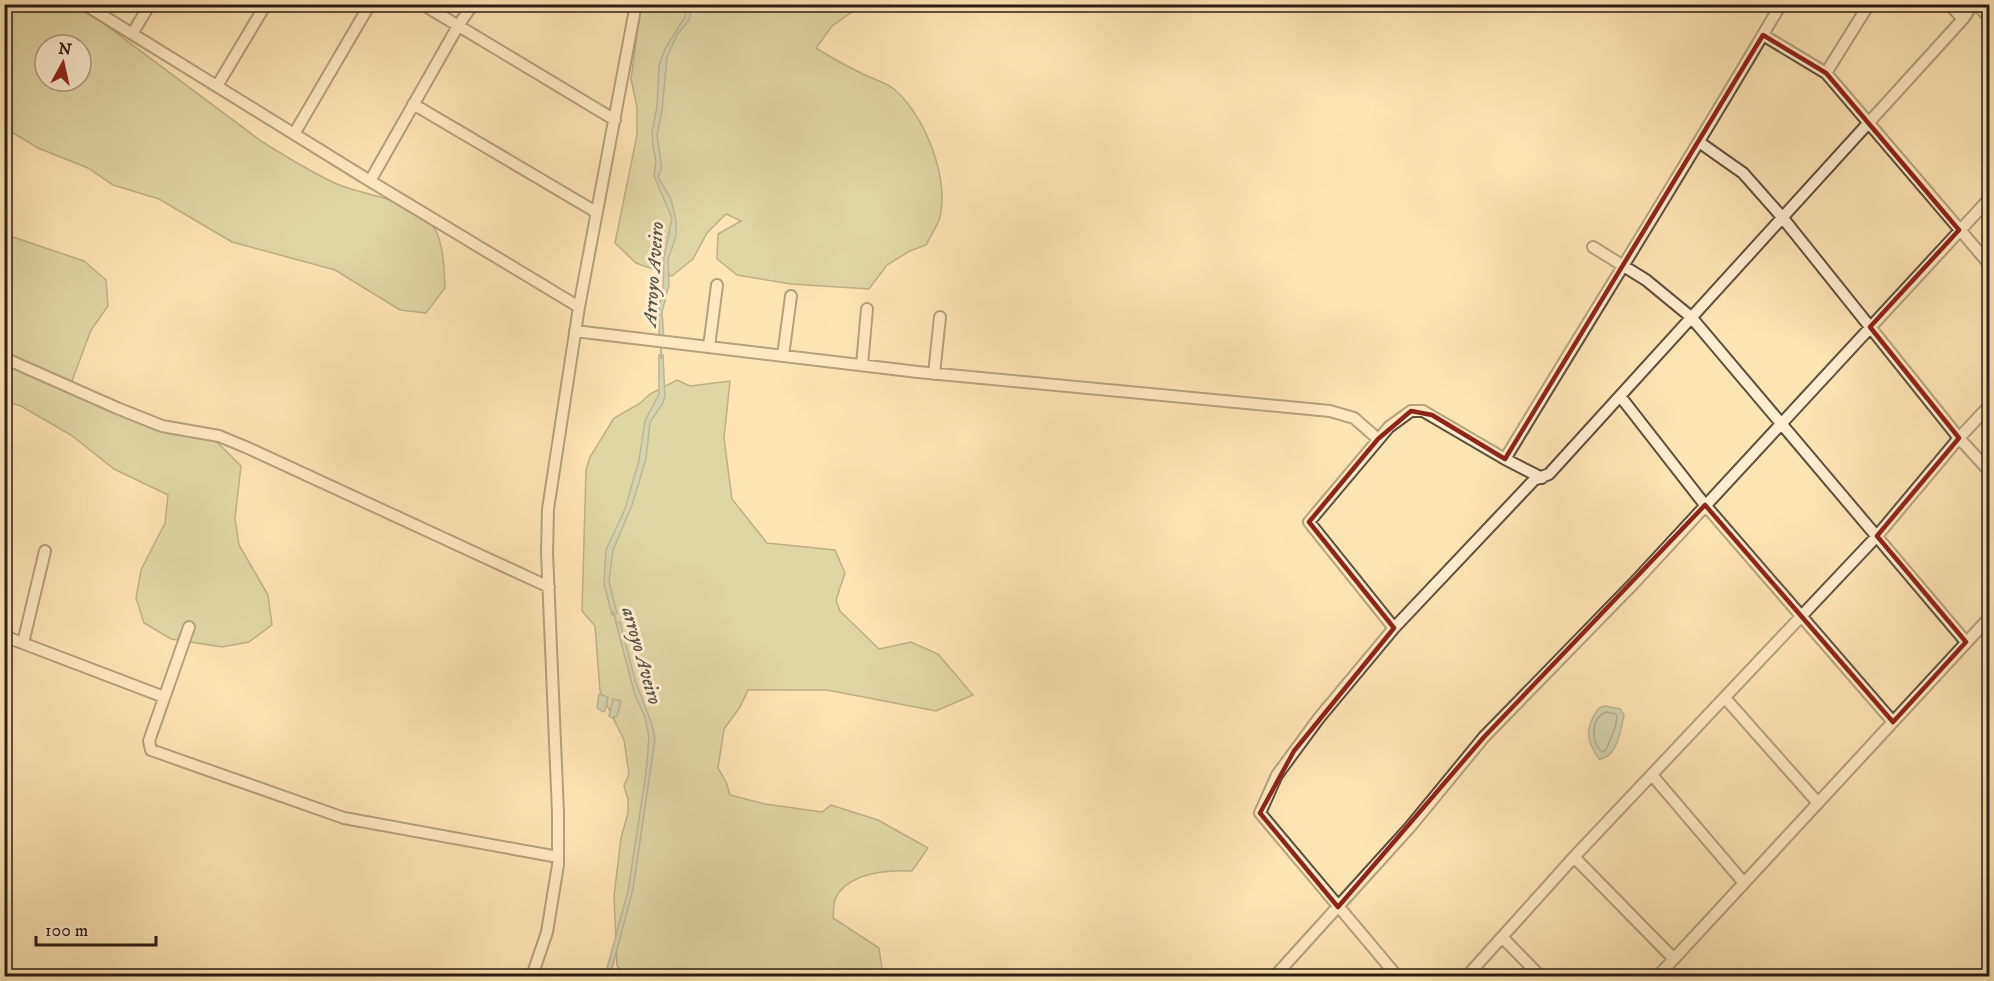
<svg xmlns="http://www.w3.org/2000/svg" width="1994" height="981" viewBox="0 0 1994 981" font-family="'IM FELL DW Pica',serif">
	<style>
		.green { fill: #b9c591; stroke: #727252; stroke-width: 1.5; fill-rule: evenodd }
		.water { fill: #a1bfa7; stroke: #717f6c; stroke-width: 1.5 }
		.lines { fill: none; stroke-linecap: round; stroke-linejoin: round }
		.shore { stroke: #666e5d; stroke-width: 1.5 }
		.stream { stroke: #717f6c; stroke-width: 2 }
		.minor-casing { stroke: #5f503b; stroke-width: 14 }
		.major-casing { stroke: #2a1e13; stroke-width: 16 }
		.minor { stroke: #feedce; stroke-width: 10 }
		.major { stroke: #eec27a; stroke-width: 14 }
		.marked { fill: none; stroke: #8f2418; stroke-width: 4.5; stroke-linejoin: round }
		.labels { text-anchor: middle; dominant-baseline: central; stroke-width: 6; stroke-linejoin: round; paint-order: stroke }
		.water-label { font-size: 20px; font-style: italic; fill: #545647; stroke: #feedce }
	</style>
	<rect width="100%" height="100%" fill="#fde4b3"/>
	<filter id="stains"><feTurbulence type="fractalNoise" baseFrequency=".00333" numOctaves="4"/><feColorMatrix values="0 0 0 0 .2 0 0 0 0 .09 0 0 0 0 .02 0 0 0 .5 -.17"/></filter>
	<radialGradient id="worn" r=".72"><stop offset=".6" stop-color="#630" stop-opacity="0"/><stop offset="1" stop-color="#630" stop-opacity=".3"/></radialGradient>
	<path class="green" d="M 4,5 L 79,5 L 261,141 C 285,156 310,172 337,184 C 367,197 418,199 435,229 C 444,246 444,269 445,288 L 426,313 L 400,310 L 335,270 L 232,242 L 159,199 L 113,185 L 88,168 L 38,148 L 5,128 ZM 45,45 L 81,45 L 81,81 L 45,81 Z
		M 641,5 L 862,5 L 832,26 L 816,48 C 832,58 848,67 865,75 C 874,79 886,83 894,89 C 925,115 951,181 939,220 C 936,228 930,237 926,245 L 910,251 L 887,265 L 869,289 L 791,284 L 737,275 L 717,259 L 718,234 L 741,221 L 726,214 L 707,233 L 693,259 L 672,276 L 636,263 L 615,243 L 637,135 L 637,107 L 631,79 Z
		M 4,234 L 84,261 L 106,280 L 108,306 L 91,330 L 72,381 L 133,416 L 191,432 L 218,443 L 241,466 L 235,518 L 239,545 L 268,595 L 272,625 L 249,642 L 222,647 L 171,639 L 144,623 L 136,598 L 141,570 L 165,523 L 168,495 L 114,469 L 71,435 L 21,406 L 5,401 Z
		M 677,380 L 690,386 L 730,381 L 724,438 L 732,499 L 767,543 L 835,550 L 845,573 L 836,600 L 840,611 L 879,649 L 911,642 L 938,654 L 973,695 L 936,711 L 827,690 L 748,690 L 740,707 L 724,729 L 718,768 L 726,782 L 730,795 L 765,804 L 822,812 L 831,805 L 878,820 L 928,848 L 912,871 C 886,870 848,872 835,899 C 833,905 834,912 833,918 L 879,948 L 883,976 L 628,976 L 617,966 L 614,896 L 621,838 L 628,813 L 628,799 L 624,786 L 629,774 L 624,740 L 600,691 L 595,626 L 582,611 L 586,470 L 590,457 L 614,418 L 639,404 L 650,394 Z"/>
	<path class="water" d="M 688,5 L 692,5 L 689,20 L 677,35 L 667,57 L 662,111 L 657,135 L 661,162 L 661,169 L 658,177 L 671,199 L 676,221 L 676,236 L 668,260 L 669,285 L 662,312 L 664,339 L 661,340 L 659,332 L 659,306 L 663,292 L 664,257 L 672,218 L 654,176 L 656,161 L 653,147 L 652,132 L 657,107 L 659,65 L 665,49 L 685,17 Z
		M 659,355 L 663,355 L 665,396 L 663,403 L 650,422 L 646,459 L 632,505 L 613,550 L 609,582 L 617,614 L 612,615 L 604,584 L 606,550 L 625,509 L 639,460 L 645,421 L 659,394 Z
		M 620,622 L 635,680 L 652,725 L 655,739 L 633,889 L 610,976 L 605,976 L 628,891 L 646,773 L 649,737 L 645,717 L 635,695 L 616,623 Z
		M 599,694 L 608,697 L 605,711 L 603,712 L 597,708 Z
		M 613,699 L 621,701 L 617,716 L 612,718 L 609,716 Z
		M 1605,706 L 1620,709 L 1624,715 C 1621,730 1617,758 1599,759 C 1585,739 1585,727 1599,708 Z"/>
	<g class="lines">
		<path class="shore" d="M 1606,712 L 1616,714 L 1617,717 L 1615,728 L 1606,750 L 1602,752 C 1591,742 1590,719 1606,712 Z"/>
		<path class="stream" d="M 661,349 L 661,358
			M 613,612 L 617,624"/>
		<defs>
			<path id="minor" d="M 84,4 L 370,181 L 579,307
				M 422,4 L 615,120
				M 1869,4 L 1826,73 L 1990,265
				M 1949,4 L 1963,19
				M 132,34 L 150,4
				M 1763,35 L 1826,73
				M 217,86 L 266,4
				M 413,104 L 596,212
				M 294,134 L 370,4
				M 1699,142 L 1743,173 L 1782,217 L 1959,438 L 1990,472
				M 370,181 L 458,26 L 473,4
				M 1593,247 L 1646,280 L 1691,317 L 1966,642
				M 575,331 L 918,372 L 1330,411 L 1354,418 L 1378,439
				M 709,347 L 717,285
				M 783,356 L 791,296
				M 4,358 L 117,408 L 162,426 L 219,436 L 248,448 L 549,587
				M 862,365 L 867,309
				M 934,374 L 940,317
				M 1620,396 L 1705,505 L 1893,722
				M 1505,459 C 1597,307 1691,158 1781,4
				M 189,627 L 149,741 L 151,750 L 344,818 L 558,857
				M 1394,628 L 1309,522 L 1389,427 L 1411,411 L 1423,411 L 1505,459 L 1542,478
				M 4,636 L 164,697
				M 23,643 L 45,551
				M 1725,698 L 1818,803
				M 1652,775 L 1744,883
				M 1574,857 L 1674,959
				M 1503,938 L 1540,976
				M 532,976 L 547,932 L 558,865 L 558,813 L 547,553 L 548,509 L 579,307 L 636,4
				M 1275,976 L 1410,827 L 1484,737 L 1634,583 L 1990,198
				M 1397,976 L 1260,813 L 1277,775 L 1319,718 L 1394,628 L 1534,480 L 1549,474 L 1963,19 L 1973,4
				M 1467,976 L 1574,857 L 1877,536 L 1959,438 L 1990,405
				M 1658,976 L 1990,617"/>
			<path id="major" d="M 1979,4 L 1990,17"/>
		</defs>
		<use href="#minor" class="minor-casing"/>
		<use href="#major" class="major-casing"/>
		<use href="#minor" class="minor"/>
		<use href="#major" class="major"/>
	</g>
	<path d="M0 0H1994V981H0ZM 1763,35 L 1826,73 L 1959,230 L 1870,327 L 1959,438 L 1877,536 L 1966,642 L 1893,722 L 1705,505 L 1484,737 L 1338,907 L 1260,813 L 1294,751 L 1394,628 L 1309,522 L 1378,439 L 1411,411 L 1432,415 L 1505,459 Z" fill="#fde4b3" fill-opacity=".55" fill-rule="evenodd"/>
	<path class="marked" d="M 1763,35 L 1826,73 L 1959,230 L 1870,327 L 1959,438 L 1877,536 L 1966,642 L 1893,722 L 1705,505 L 1484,737 L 1338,907 L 1260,813 L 1294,751 L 1394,628 L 1309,522 L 1378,439 L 1411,411 L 1432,415 L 1505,459 Z"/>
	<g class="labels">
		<g class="water-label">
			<text transform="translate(654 274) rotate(-86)">Arroyo Aveiro</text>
			<text transform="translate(641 656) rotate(74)">arroyo Aveiro</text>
		</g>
	</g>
	<rect width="1994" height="981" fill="none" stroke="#fde4b3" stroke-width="24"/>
	<rect x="6" y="6" width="1982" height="969" fill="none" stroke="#2a1e13" stroke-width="3"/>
	<rect x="12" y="12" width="1970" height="957" fill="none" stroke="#2a1e13" stroke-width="1.5"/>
	<g transform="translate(63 63) rotate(8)"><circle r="28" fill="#feedce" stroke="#a99a83" stroke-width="1.5"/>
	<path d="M0-4.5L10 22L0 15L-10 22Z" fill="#8f2418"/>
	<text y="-9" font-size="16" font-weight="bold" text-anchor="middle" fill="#2a1e13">N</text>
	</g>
	<path d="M36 936v9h120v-9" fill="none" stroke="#2a1e13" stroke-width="3"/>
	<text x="45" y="936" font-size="18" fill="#2a1e13" stroke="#feedce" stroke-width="4.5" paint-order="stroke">100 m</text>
	<rect width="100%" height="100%" filter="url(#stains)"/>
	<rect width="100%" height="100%" fill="url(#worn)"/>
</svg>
